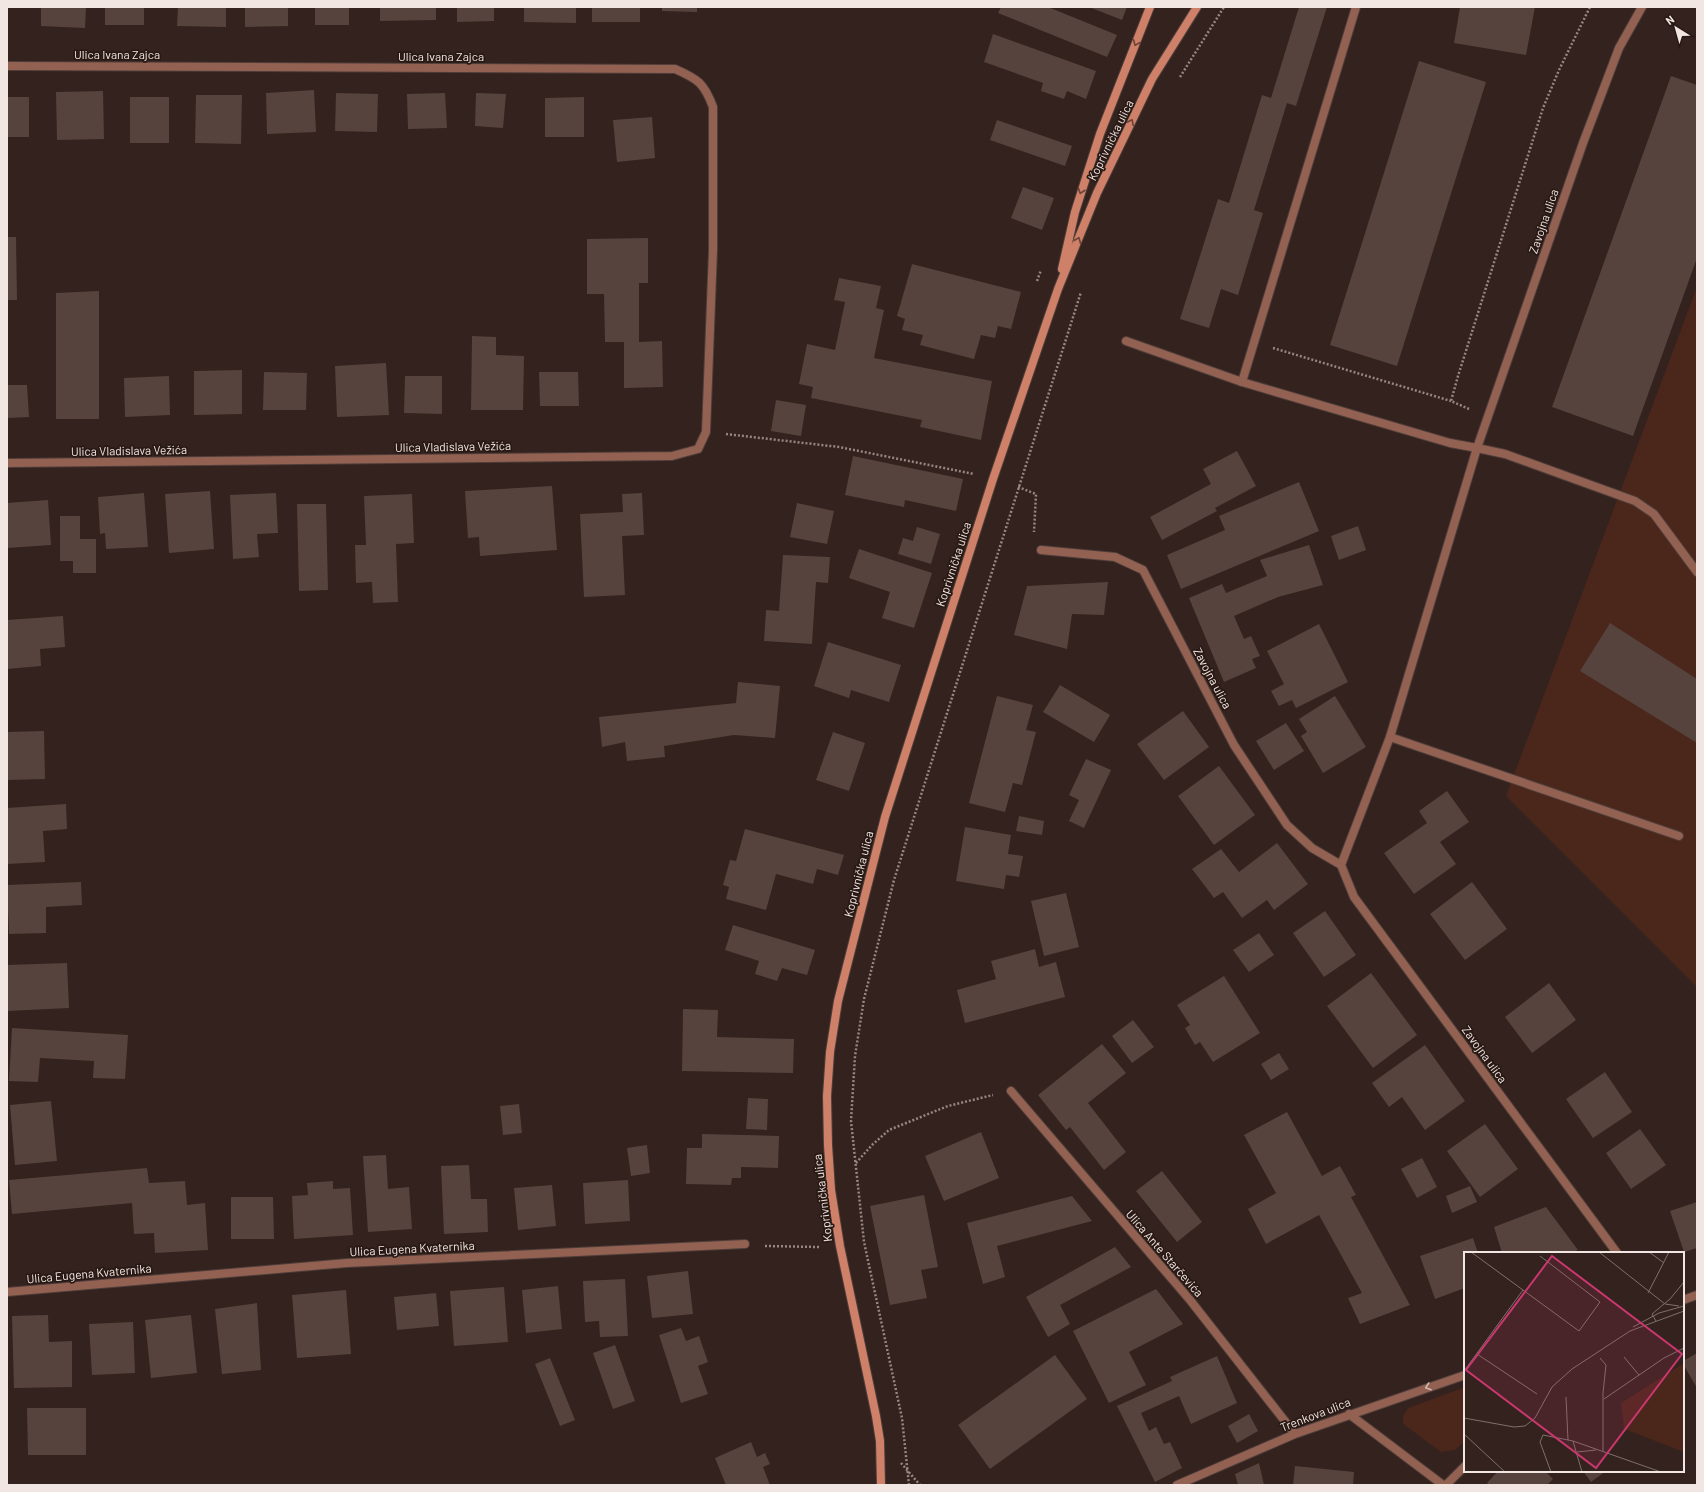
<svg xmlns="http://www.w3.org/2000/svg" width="1704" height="1492" viewBox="0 0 1704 1492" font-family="Barlow,sans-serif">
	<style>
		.green { fill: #4a261b }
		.building { fill: #56433d }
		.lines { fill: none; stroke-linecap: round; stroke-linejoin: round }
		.service-casing { stroke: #4e3d39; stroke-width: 10 }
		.minor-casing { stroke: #4e3d39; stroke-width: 10 }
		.secondary-casing { stroke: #4e3d39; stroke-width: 10 }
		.path { stroke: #968783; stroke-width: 2.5; stroke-dasharray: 2 2; stroke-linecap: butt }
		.service { stroke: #926152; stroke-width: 8 }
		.minor { stroke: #926152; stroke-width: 8 }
		.secondary { stroke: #cf8068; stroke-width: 8 }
		.oneway { stroke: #6b4236 }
		.oneway2 { stroke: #d0b7b0 }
		.labels { text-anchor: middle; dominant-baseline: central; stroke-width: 3.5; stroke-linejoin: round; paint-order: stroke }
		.street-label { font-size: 12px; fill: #f2e6e2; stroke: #291914 }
		.inset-road { fill: none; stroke: #7f706c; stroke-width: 1 }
		.view { fill: #c9376f; fill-opacity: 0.15; stroke: #c9376f; stroke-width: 2 }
		.inset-edge { fill: none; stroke: #f2e6e2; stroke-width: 2 }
	</style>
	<rect width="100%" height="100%" fill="#33221d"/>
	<path class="green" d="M 1697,287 L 1697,987 L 1506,796 Z
		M 1465,1387 L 1465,1441 L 1455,1450 L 1441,1452 L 1403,1424 L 1403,1416 L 1408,1408 Z"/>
	<path class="building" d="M 41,7 L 86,7 L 85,28 L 41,26 Z
		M 105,7 L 144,7 L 144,25 L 105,25 Z
		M 178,7 L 226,7 L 226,27 L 177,26 Z
		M 245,7 L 288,7 L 288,26 L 245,27 Z
		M 315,7 L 349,7 L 349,25 L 315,25 Z
		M 380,7 L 436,7 L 436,20 L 380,21 Z
		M 457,7 L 494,7 L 494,21 L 457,22 Z
		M 524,7 L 576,7 L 576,23 L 524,22 Z
		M 592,7 L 640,7 L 640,22 L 592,22 Z
		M 662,7 L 697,7 L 697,12 L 662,11 Z
		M 1001,7 L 1048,7 L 1117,35 L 1107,57 L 998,13 Z
		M 1089,7 L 1127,7 L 1122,20 Z
		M 1299,7 L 1327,7 L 1296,106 L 1287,103 L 1254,210 L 1263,213 L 1238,295 L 1221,289 L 1209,328 L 1180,319 L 1218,199 L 1229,203 L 1262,95 L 1271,98 Z
		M 1460,7 L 1535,7 L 1526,55 L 1454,43 Z
		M 993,34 L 1096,71 L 1086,99 L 1067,91 L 1064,99 L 1041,91 L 1043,83 L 984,62 Z
		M 1419,61 L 1486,82 L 1397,366 L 1330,345 Z
		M 1671,76 L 1697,85 L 1697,258 L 1633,436 L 1552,407 Z
		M 314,90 L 316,132 L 267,134 L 266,93 Z
		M 103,91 L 104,139 L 57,140 L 56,92 Z
		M 336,93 L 378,94 L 377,132 L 335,131 Z
		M 445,93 L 447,128 L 408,129 L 407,94 Z
		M 476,93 L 506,94 L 503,128 L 475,126 Z
		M 196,95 L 242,95 L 241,144 L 195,143 Z
		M 7,97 L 29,97 L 29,137 L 7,137 Z
		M 130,97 L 169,97 L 169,143 L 130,143 Z
		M 584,97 L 584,137 L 545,137 L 545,98 Z
		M 652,117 L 655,158 L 617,162 L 613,120 Z
		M 997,120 L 1072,146 L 1065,166 L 990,140 Z
		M 1023,187 L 1054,198 L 1042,230 L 1011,218 Z
		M 7,237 L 16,237 L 17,300 L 7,300 Z
		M 648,238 L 648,283 L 639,283 L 639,342 L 662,341 L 663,387 L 624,388 L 624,342 L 605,342 L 604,294 L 587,294 L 587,239 Z
		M 912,264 L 1021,292 L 1011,329 L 998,326 L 995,338 L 981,335 L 974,359 L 920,345 L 923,335 L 902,330 L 905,319 L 897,316 Z
		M 839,278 L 881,286 L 876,308 L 884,310 L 874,358 L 992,381 L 981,440 L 920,427 L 922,420 L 811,398 L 813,387 L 799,384 L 807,344 L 835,350 L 845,302 L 834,300 Z
		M 99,291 L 99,419 L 56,419 L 56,293 Z
		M 472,336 L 496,337 L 496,355 L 524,356 L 523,410 L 471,410 Z
		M 386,363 L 389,415 L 337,417 L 335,366 Z
		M 242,370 L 242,414 L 194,415 L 194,371 Z
		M 264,372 L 307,373 L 306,410 L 263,410 Z
		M 539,372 L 578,372 L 579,406 L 540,406 Z
		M 169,376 L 170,415 L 125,417 L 124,378 Z
		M 405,376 L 442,376 L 442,414 L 404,413 Z
		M 7,385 L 27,385 L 29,417 L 7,418 Z
		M 776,400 L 806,405 L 801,436 L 771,431 Z
		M 1237,451 L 1256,486 L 1215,508 L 1217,511 L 1162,540 L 1150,517 L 1211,484 L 1203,469 Z
		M 853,456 L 963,479 L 956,511 L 905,500 L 904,507 L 845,495 Z
		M 1299,482 L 1319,531 L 1181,589 L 1167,555 L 1225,530 L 1219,516 Z
		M 552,486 L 557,550 L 480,556 L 479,537 L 468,538 L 465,491 Z
		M 210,491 L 214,549 L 169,553 L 165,494 Z
		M 144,493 L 148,547 L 106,549 L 105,533 L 100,534 L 98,497 Z
		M 276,493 L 278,533 L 257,534 L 259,557 L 233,559 L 230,495 Z
		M 642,493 L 644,535 L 622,536 L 625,595 L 584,597 L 580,514 L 623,512 L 622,494 Z
		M 412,494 L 414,543 L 396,544 L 398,602 L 373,603 L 372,582 L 356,583 L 355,545 L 366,545 L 364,496 Z
		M 48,500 L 51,545 L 7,548 L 7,503 Z
		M 797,503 L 834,511 L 827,544 L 790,537 Z
		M 297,504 L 326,504 L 328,590 L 299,591 Z
		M 60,516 L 80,516 L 80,539 L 96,539 L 96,573 L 73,573 L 73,561 L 60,561 Z
		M 1358,526 L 1366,550 L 1339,560 L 1331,536 Z
		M 917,527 L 940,534 L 931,564 L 898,554 L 903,538 L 913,541 Z
		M 1309,545 L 1323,585 L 1278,597 L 1234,616 L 1244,639 L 1251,636 L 1260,656 L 1252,659 L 1256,668 L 1224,682 L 1189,598 L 1222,584 L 1226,593 L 1267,576 L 1260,560 Z
		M 859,549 L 932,573 L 914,628 L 882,618 L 890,592 L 849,578 Z
		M 783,555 L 830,557 L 828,583 L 816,582 L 812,644 L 764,641 L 766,610 L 779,611 Z
		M 1108,582 L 1104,615 L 1072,614 L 1067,649 L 1014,635 L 1027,586 Z
		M 63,616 L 65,647 L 40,649 L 41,666 L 7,669 L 7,620 Z
		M 1610,623 L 1697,679 L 1697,743 L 1580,671 Z
		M 1319,624 L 1348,682 L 1296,708 L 1292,700 L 1279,706 L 1271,691 L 1284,684 L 1267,651 Z
		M 828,642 L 901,665 L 889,702 L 851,690 L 849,698 L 814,686 Z
		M 738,682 L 780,686 L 775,738 L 734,735 L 664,746 L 665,757 L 627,761 L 625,742 L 602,747 L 599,717 L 736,703 Z
		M 1060,685 L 1110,715 L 1094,742 L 1043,712 Z
		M 997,696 L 1033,705 L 1026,730 L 1036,732 L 1022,785 L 1013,783 L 1005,812 L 969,803 Z
		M 1335,696 L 1366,747 L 1323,773 L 1301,736 L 1307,732 L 1299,719 Z
		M 1183,711 L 1209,747 L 1164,780 L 1137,744 Z
		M 1286,723 L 1304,751 L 1274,770 L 1256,741 Z
		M 44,731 L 45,779 L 7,780 L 7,732 Z
		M 833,732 L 865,743 L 849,791 L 816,780 Z
		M 1086,759 L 1111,770 L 1084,828 L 1069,821 L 1079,800 L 1069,795 Z
		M 1219,766 L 1255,815 L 1214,845 L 1178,796 Z
		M 1447,791 L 1469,822 L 1440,842 L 1456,864 L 1414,894 L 1384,853 L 1427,823 L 1419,811 Z
		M 66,804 L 67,829 L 43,831 L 45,862 L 7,864 L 7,808 Z
		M 1019,816 L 1044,821 L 1042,835 L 1016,831 Z
		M 965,827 L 1011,835 L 1008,854 L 1023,856 L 1019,877 L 1006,875 L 1004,889 L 956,881 Z
		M 745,829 L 844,855 L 838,875 L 817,869 L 813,884 L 776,874 L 766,910 L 726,899 L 729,887 L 723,885 L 730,860 L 736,861 Z
		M 1277,843 L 1308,884 L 1274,910 L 1267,900 L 1242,918 L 1223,892 L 1214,898 L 1192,869 L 1221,849 L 1239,872 Z
		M 81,882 L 82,905 L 46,907 L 46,933 L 9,934 L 7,885 Z
		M 1472,882 L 1507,929 L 1465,960 L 1430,914 Z
		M 1066,893 L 1079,947 L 1044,956 L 1031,901 Z
		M 1325,911 L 1356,955 L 1324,977 L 1293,933 Z
		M 733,925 L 815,950 L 807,975 L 782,968 L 777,981 L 755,974 L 759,961 L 725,950 Z
		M 1259,933 L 1274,955 L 1249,972 L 1233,950 Z
		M 1035,949 L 1039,967 L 1056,962 L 1065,997 L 965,1023 L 957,990 L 996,979 L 991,961 Z
		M 67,963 L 69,1008 L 8,1011 L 7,965 Z
		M 1371,973 L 1417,1035 L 1373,1068 L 1327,1006 Z
		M 1224,976 L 1260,1033 L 1213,1062 L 1200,1042 L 1195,1045 L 1185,1028 L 1190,1025 L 1177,1005 Z
		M 1549,983 L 1576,1020 L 1532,1053 L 1505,1017 Z
		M 683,1009 L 718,1010 L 717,1037 L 794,1039 L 793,1073 L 682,1071 Z
		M 1133,1020 L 1154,1047 L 1132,1063 L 1112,1036 Z
		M 12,1028 L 128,1035 L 125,1079 L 93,1078 L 94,1061 L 40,1058 L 38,1082 L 9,1081 Z
		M 1102,1044 L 1126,1073 L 1088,1103 L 1126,1152 L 1104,1170 L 1070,1127 L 1066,1130 L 1038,1095 Z
		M 1425,1045 L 1465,1101 L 1425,1130 L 1402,1097 L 1389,1107 L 1372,1083 Z
		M 1279,1053 L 1289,1069 L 1271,1080 L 1261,1064 Z
		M 1605,1072 L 1632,1112 L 1593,1138 L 1566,1099 Z
		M 748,1098 L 768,1099 L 767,1130 L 746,1129 Z
		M 51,1101 L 57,1161 L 15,1165 L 10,1105 Z
		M 519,1104 L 522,1133 L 503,1135 L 500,1106 Z
		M 1287,1112 L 1322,1176 L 1340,1166 L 1356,1195 L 1351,1197 L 1410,1305 L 1360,1324 L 1348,1298 L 1362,1293 L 1319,1215 L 1266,1244 L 1248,1209 L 1276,1193 L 1244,1135 Z
		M 1485,1124 L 1518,1169 L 1480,1197 L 1447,1151 Z
		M 1640,1129 L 1666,1165 L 1631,1189 L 1606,1153 Z
		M 981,1132 L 999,1178 L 944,1201 L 925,1156 Z
		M 702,1134 L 779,1136 L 778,1168 L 741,1167 L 741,1178 L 732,1178 L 731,1185 L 686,1184 L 687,1148 L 702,1148 Z
		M 647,1145 L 650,1173 L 631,1176 L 627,1148 Z
		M 386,1155 L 388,1189 L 409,1187 L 412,1229 L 368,1232 L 363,1156 Z
		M 1422,1158 L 1437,1187 L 1417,1198 L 1401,1169 Z
		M 469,1165 L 471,1199 L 487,1199 L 488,1232 L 444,1234 L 441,1166 Z
		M 147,1168 L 149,1183 L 185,1181 L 187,1205 L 205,1203 L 208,1250 L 155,1253 L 154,1233 L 134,1234 L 132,1203 L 12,1214 L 9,1180 Z
		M 1162,1171 L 1202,1222 L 1177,1242 L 1136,1191 Z
		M 628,1180 L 630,1221 L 585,1224 L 583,1183 Z
		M 333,1181 L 333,1189 L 350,1188 L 353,1235 L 294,1239 L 292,1196 L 308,1195 L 307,1183 Z
		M 552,1185 L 556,1226 L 518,1230 L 514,1188 Z
		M 1470,1186 L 1477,1202 L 1452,1213 L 1446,1196 Z
		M 924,1195 L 938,1267 L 921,1270 L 927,1298 L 890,1305 L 870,1206 Z
		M 1072,1196 L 1092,1221 L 997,1246 L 1005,1277 L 983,1284 L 967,1223 Z
		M 231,1197 L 273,1197 L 274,1239 L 231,1239 Z
		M 1697,1202 L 1697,1248 L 1684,1252 L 1670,1211 Z
		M 1546,1207 L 1578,1250 L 1568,1253 L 1502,1253 L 1494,1227 Z
		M 1473,1238 L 1478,1253 L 1465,1253 L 1465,1288 L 1435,1299 L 1420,1256 Z
		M 1115,1247 L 1131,1267 L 1060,1305 L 1070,1324 L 1048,1337 L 1026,1297 Z
		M 688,1271 L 693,1314 L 652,1318 L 647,1276 Z
		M 625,1279 L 628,1336 L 600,1337 L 599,1321 L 585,1322 L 583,1281 Z
		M 558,1286 L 562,1329 L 526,1333 L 522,1290 Z
		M 504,1287 L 508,1342 L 454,1346 L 450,1291 Z
		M 1156,1289 L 1183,1324 L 1129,1352 L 1146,1385 L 1109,1403 L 1073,1331 Z
		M 346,1290 L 351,1354 L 297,1358 L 292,1295 Z
		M 436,1293 L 439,1326 L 397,1330 L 394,1297 Z
		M 257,1303 L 261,1370 L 222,1374 L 215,1309 Z
		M 48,1315 L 49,1342 L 72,1341 L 72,1387 L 14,1388 L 12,1316 Z
		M 191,1315 L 197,1373 L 151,1378 L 145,1320 Z
		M 133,1322 L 135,1373 L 92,1375 L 89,1324 Z
		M 681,1328 L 686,1341 L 699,1336 L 708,1362 L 698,1366 L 708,1394 L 681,1403 L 659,1335 Z
		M 615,1345 L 635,1401 L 613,1409 L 593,1353 Z
		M 1697,1353 L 1697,1388 L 1683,1364 L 1683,1361 Z
		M 1055,1355 L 1087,1399 L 990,1469 L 958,1425 Z
		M 1217,1356 L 1237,1403 L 1191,1424 L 1179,1396 L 1141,1413 L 1149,1431 L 1156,1427 L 1164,1444 L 1170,1442 L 1182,1468 L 1155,1482 L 1117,1406 L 1172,1381 L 1170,1377 Z
		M 550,1358 L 575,1420 L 560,1426 L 535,1364 Z
		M 27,1408 L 86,1408 L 86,1455 L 28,1455 Z
		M 1249,1414 L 1258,1431 L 1237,1443 L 1228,1426 Z
		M 751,1442 L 757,1457 L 765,1453 L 770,1464 L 763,1467 L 770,1485 L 726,1485 L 715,1458 Z
		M 1259,1463 L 1264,1485 L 1238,1485 L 1235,1474 Z
		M 1295,1466 L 1354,1472 L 1353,1485 L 1293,1485 Z
		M 1498,1471 L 1545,1471 L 1553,1479 L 1547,1485 L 1489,1485 L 1487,1483 Z
		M 1583,1471 L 1606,1471 L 1591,1482 Z"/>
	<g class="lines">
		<defs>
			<path id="service" d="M 1126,341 L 1242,382 L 1356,7
				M 1477,448 L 1505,454 L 1635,501 L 1654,514 L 1697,572
				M 1390,737 L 1679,836"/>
			<path id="minor" d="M 7,66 L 675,69 C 698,79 704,83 713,107 L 713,250 L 706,432 L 698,449 L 672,456 L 7,463
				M 1242,382 L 1450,443 L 1477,448
				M 1041,550 L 1115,557 L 1143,570 L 1234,745 L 1287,825 L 1312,848 L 1341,865 L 1354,897 L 1617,1253
				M 1341,865 L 1390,737 L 1477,448 L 1583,143 L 1619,48 L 1642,7
				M 1011,1091 L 1190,1300 L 1295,1434
				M 7,1292 L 347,1263 L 745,1244
				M 1683,1300 L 1697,1295
				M 1349,1414 L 1443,1485
				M 1177,1485 L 1295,1434 L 1465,1375
				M 1446,1485 L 1465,1466"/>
			<path id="secondary" d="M 1062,269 L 1075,212 L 1100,134 L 1150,7
				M 881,1485 L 880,1441 L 876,1416 L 840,1246 L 831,1190 L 828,1145 L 827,1096 L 830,1052 L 838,1001 L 885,817 L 993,479 L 1058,289 L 1097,193 L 1127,131 L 1152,79 L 1197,7"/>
		</defs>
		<use href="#service" class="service-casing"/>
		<use href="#minor" class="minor-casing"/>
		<use href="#secondary" class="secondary-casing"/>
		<path class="path" d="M 1180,77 L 1224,7
			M 1037,281 L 1041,270
			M 1273,348 L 1451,401
			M 1469,409 L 1451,401 L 1458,376 L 1543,108 L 1559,70 L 1590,7
			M 726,434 L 839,447 L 974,474
			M 1018,487 L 1036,494 L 1034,532
			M 856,1163 L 872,1145 L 889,1130 L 948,1106 L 993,1095
			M 765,1246 L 819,1247
			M 901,1463 L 920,1485
			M 909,1485 L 902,1418 L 864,1242 L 851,1121 L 855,1056 L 864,999 L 894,880 L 1081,292"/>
		<use href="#service" class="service"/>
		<use href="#minor" class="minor"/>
		<use href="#secondary" class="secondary"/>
	</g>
	<defs><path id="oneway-chevron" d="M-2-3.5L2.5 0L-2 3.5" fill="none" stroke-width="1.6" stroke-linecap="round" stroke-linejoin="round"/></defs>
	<g class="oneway">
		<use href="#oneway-chevron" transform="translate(1136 43) rotate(112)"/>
		<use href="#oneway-chevron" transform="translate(1131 122) rotate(-63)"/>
		<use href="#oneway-chevron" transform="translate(1081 191) rotate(109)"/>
		<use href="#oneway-chevron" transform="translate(1078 240) rotate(-68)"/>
	</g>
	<use class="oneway2" href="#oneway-chevron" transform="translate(1428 1387) rotate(161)"/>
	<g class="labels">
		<g class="street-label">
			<text x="117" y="54">Ulica Ivana Zajca</text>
			<text x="441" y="56">Ulica Ivana Zajca</text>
			<text transform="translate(1110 140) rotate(-64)">Koprivnička ulica</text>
			<text transform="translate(1543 221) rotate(-71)">Zavojna ulica</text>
			<text transform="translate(453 446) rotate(-1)">Ulica Vladislava Vežića</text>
			<text transform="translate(129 450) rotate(-1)">Ulica Vladislava Vežića</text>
			<text transform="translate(953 564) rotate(-72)">Koprivnička ulica</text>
			<text transform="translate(1213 678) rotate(62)">Zavojna ulica</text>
			<text transform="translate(858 874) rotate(-76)">Koprivnička ulica</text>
			<text transform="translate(1485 1054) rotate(54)">Zavojna ulica</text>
			<text transform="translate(822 1198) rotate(-97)">Koprivnička ulica</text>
			<text transform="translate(412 1248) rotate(-3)">Ulica Eugena Kvaternika</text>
			<text transform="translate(1165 1253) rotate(49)">Ulica Ante Starčevića</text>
			<text transform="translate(89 1273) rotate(-5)">Ulica Eugena Kvaternika</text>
			<text transform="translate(1315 1414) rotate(-21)">Trenkova ulica</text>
		</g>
	</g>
	<g transform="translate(1464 1252)">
		<rect width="220" height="220" fill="#33221d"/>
		<path d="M 220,111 L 220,200 L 160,177 L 157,151 Z" fill="#4a261b"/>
		<path class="inset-road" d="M 7,0 L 115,79 L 136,50 L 76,4M 135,0 L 201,52M 185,0 L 200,11M 184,41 L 205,0M 201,52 L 215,54M 192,69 L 188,62 L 206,47 L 220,30M 169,75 L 195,61 L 220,54M 13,102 L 73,142M 160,105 L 175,123M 136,106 L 142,113 L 139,141 L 139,199M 0,119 L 59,38M 102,145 L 104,188M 140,147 L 200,106 L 220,96M 0,166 L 50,175 L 61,174 L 71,166 L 88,135 L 108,117 L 166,79 L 220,59M 0,182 L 41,220M 109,189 L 118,220M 113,200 L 132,198M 87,220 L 76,190 L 79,183 L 109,189 L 197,220"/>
		<path class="view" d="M 88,4 L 218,102 L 132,216 L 2,118 Z"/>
		<rect width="220" height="220" class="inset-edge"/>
	</g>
	<rect width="1704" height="1492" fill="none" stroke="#f2e6e2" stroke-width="16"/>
	<g transform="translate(1676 28) rotate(323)" stroke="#291914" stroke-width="3" paint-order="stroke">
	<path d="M0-3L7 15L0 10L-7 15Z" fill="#f2e6e2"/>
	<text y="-6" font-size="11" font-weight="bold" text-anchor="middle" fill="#f2e6e2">N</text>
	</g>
</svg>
